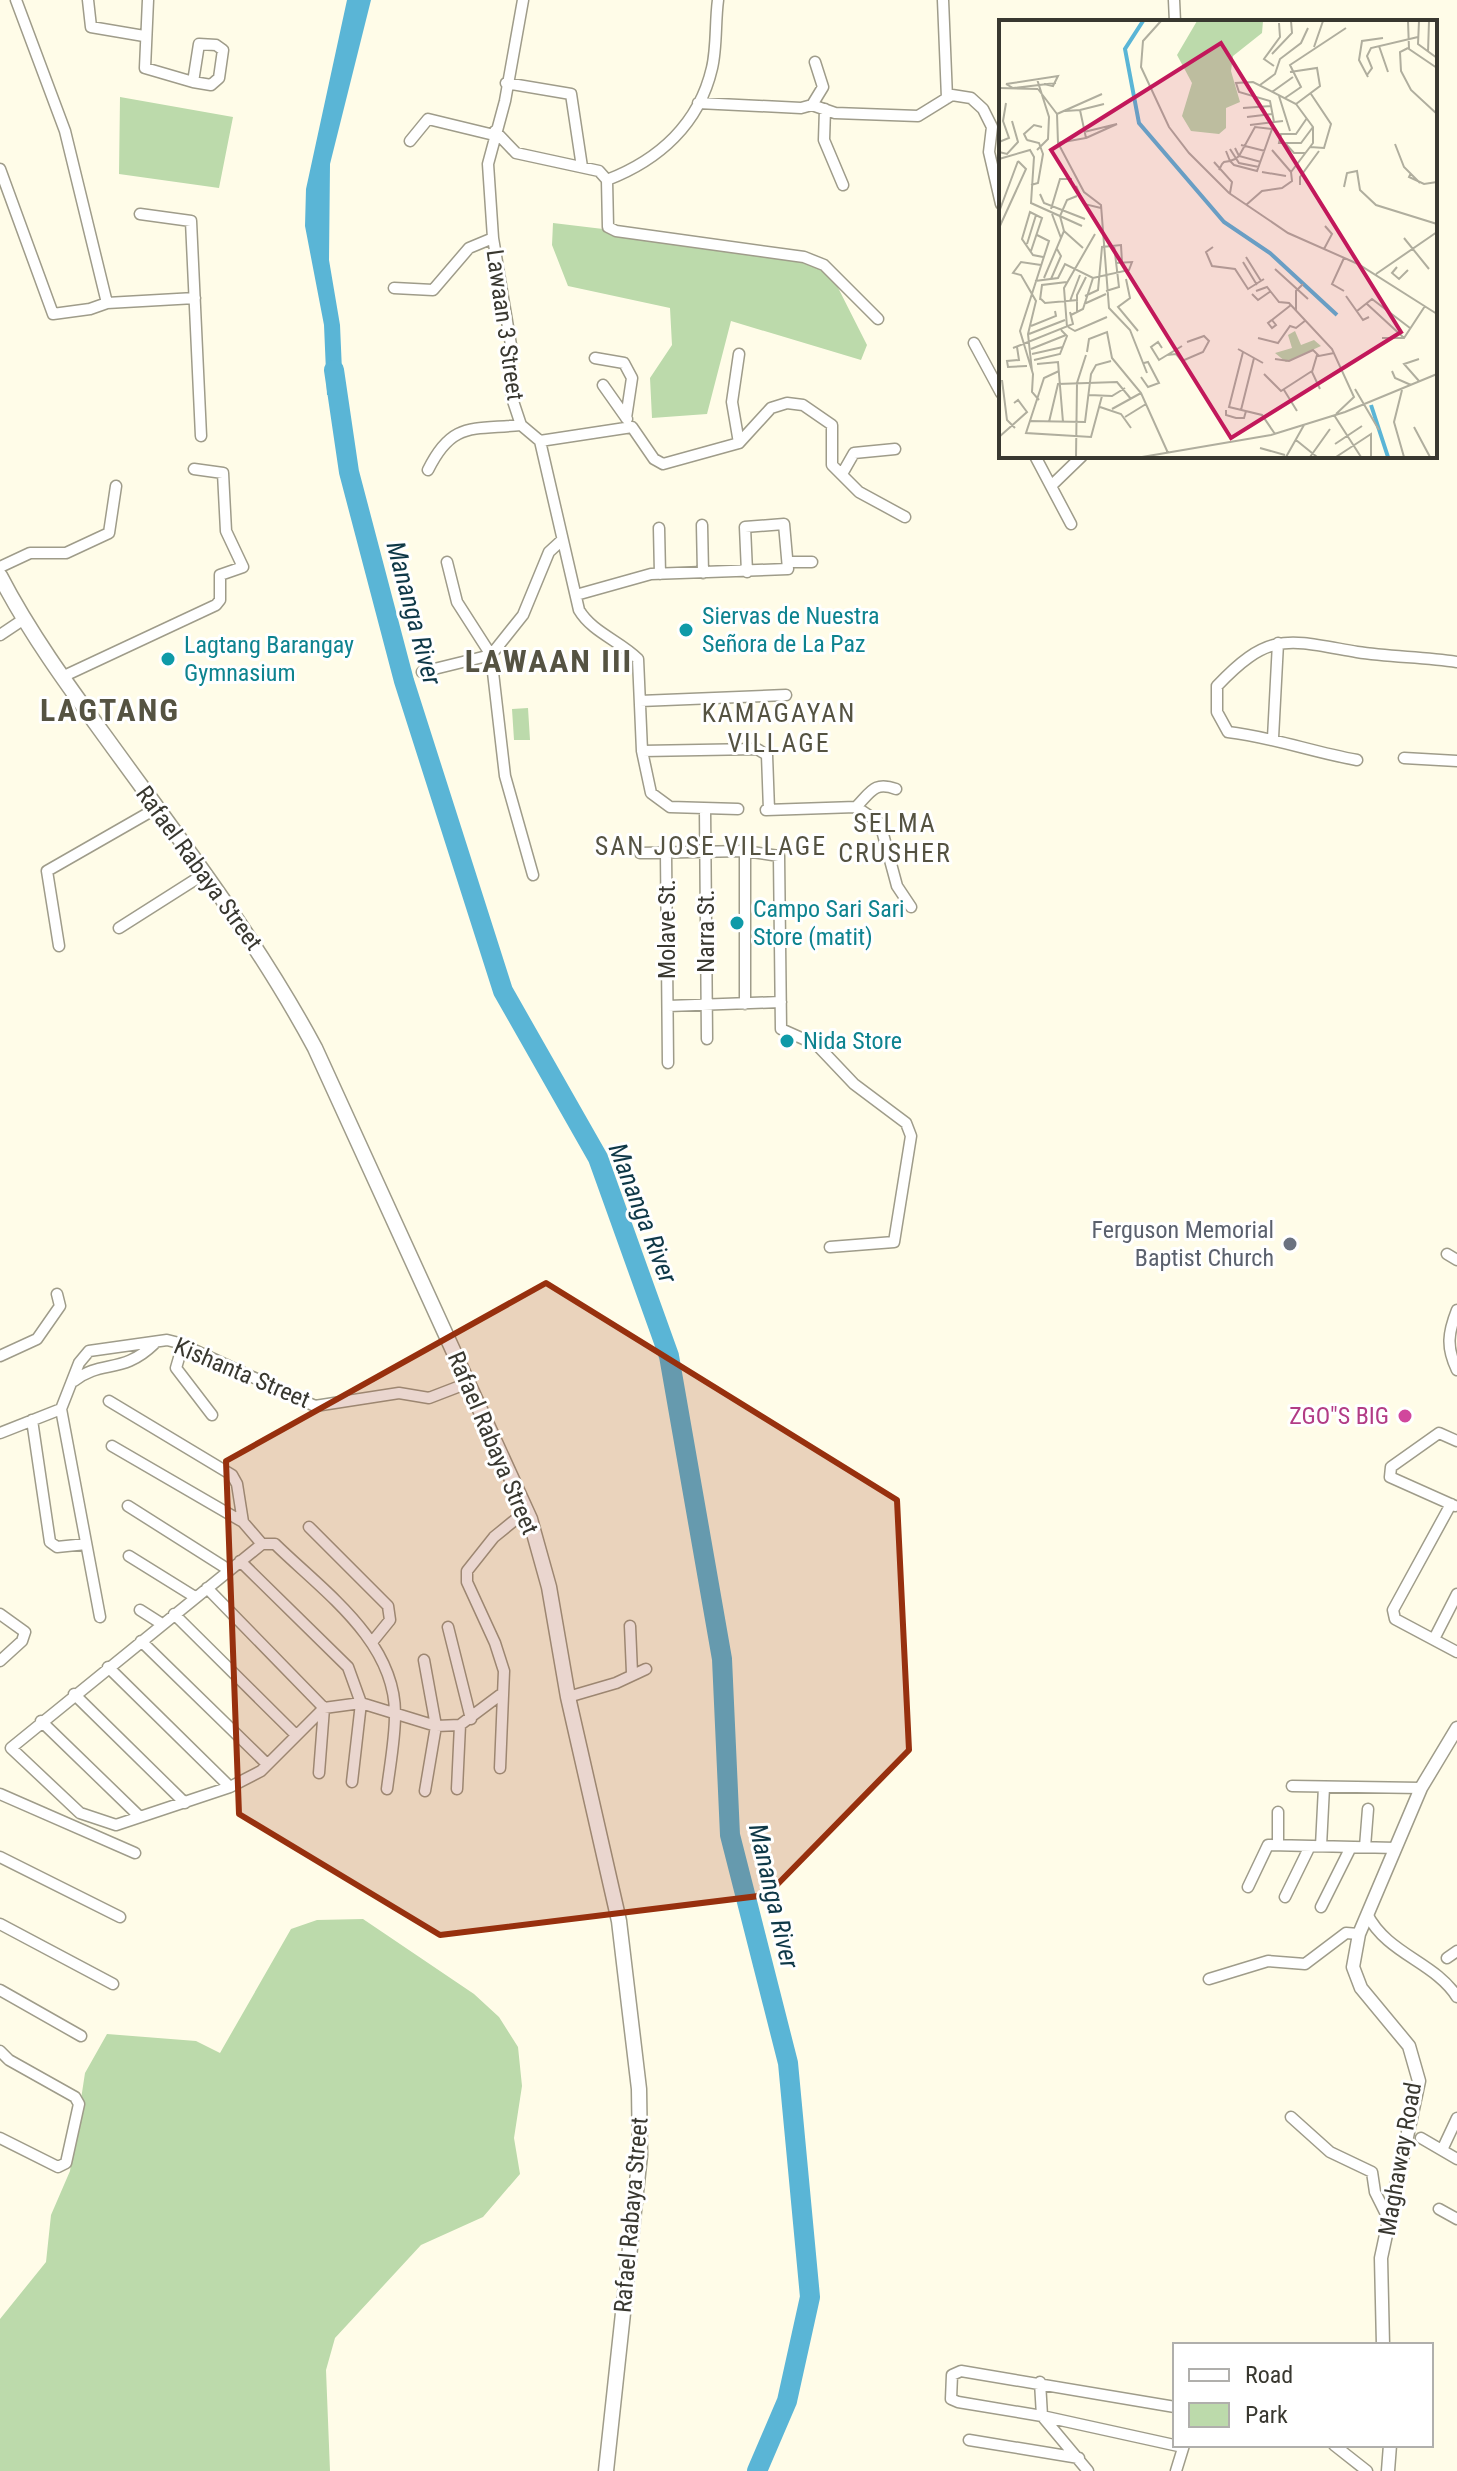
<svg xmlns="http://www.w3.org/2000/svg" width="1457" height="2471" viewBox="0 0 1457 2471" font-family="'Roboto Condensed',sans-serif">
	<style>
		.green { fill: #bcdaab }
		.water { fill: #5ab5d6 }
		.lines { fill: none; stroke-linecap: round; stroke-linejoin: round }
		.river { stroke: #5ab5d6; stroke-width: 20 }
		.minor-casing { stroke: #9f9c8a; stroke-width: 13 }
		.tertiary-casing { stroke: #9f9c8a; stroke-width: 15 }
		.secondary-casing { stroke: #9f9c8a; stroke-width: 17 }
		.minor { stroke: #fff; stroke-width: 10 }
		.tertiary { stroke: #fff; stroke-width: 12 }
		.secondary { stroke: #fff; stroke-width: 14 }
		.marked { fill: #97300e; fill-opacity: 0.2; stroke: #97300e; stroke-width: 6; stroke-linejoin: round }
		.culture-dot { fill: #0f9aa8; stroke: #fff; stroke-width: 3 }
		.worship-dot { fill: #6b7280; stroke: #fff; stroke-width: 3 }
		.hotel-dot { fill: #d1479c; stroke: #fff; stroke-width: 3 }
		.labels { text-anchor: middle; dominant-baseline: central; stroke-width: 6; stroke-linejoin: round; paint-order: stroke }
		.street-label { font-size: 24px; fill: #393830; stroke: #fff }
		.culture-label { font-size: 24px; fill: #0d838f; stroke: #fff; text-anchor: start }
		.worship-label { font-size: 24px; fill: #5b616d; stroke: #fff; text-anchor: end }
		.hotel-label { font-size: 24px; fill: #b23c85; stroke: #fff; text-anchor: end }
		.water-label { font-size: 26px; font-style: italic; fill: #0e3847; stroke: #fff }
		.neighbourhood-label { font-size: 26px; letter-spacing: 2px; fill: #555342; stroke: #fff }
		.district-label { font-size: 32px; font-weight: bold; letter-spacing: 2px; fill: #555342; stroke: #fff }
		.inset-river { fill: none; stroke: #5ab5d6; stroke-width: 4 }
		.inset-road { fill: none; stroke: #b0ae9e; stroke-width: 2 }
		.view { fill: #c2185b; fill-opacity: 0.15; stroke: #c2185b; stroke-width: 4 }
		.inset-edge { fill: none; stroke: #393830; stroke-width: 4 }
	</style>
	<rect width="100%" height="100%" fill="#fffce8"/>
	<path class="green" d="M 120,97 L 233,117 L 219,188 L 119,174 Z
		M 553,223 L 796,252 L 824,260 L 867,345 L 861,360 L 731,321 L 707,414 L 652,418 L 650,378 L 672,345 L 670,308 L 568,286 L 552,245 Z
		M 528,708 L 530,740 L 514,740 L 512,709 Z
		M 363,1919 L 474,1994 L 499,2017 L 518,2047 L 522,2086 L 514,2138 L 520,2174 L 483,2217 L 421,2245 L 335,2338 L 326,2370 L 330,2471 L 0,2471 L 0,2319 L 46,2262 L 51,2215 L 70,2171 L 85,2073 L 107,2034 L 196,2041 L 220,2053 L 291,1929 L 317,1920 Z"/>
	<path class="water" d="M 347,0 L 371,0 L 330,164 L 329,260 L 340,325 L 343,394 L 327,395 L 324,325 L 305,226 L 306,189 Z"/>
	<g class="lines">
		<path class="river" d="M 334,370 L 349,472 L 404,681 L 503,991 L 598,1158 L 669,1356 L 722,1659 L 730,1835 L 788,2063 L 810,2297 L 787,2401 L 757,2471"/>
		<defs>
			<path id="minor" d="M 16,0 L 65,131 L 107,303
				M 88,0 L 91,27 L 144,36
				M 148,0 L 145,68 L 193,82
				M 523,0 L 505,101 L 488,164 L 493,238 L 511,345 L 512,398 L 521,425 L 540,441 L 579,610 C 592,632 620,641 638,659 L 642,751 L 651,793 L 670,807 L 738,809
				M 943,0 L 947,98
				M 1174,0 L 1175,22
				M 199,44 L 216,45 L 223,50 L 219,78 L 211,85 L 193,82 Z
				M 506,83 L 571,94 L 582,167
				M 698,103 L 801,108 L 812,105 L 835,113 L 918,116 L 952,95 L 971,98 L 983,109 L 992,127 L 989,152 L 1001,204
				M 812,105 L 823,87 L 815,62
				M 825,109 L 824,140 L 843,185
				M 495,131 L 516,153 L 599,171 L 607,180 L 608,227 L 616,231 L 804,257 L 824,265 L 878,319
				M 410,141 L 428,119 L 494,135
				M 0,169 L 53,314 L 90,309 L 107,303 L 195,298
				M 607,180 C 659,160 699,124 712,68 C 717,47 715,22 718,0
				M 140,214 L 191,221 L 201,436
				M 394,288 L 433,290 L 469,248 L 493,238
				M 974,343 L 1001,393
				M 739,354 L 732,402 L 739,443
				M 595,358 L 624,363 L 632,378 L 626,418
				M 603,385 L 627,419
				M 540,441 L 632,427 L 654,459 L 663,464 L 739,443 L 771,408 L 787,403 L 803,405 L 832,425 L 832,465 L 859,492 L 905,517
				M 1035,456 L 1071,524
				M 428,470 C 452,421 472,430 521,425
				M 842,474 L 854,453 L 895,449
				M 1051,486 L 1082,456
				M 702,525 L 703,573
				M 659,528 L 660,574
				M 447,562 L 457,602 L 491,655 L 505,776 L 533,875
				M 788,562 L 812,562
				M 0,567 L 30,553 L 66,553 L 109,533 L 116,486
				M 576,595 L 651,574 L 788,569 L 784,524 L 745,527 L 747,572
				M 0,635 L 24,619
				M 422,672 L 491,655 L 523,615 L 549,552 L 561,541
				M 62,677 L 216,605 L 220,600 L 220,575 L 243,567 L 226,531 L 223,473 L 194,469
				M 640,701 L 786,695
				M 1273,738 L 1278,643
				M 642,751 L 757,749 L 767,755 L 769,810
				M 1404,758 L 1457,761
				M 1357,760 C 1312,752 1272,737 1228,732 L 1217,712 L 1217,686 C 1270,630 1288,640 1357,652 C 1390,657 1424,657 1457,662
				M 856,807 C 871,792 874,781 896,789
				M 705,809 L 707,1039
				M 766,810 L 856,807 L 880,823 L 897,886 L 911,907
				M 745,851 L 745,1004
				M 640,853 L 745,851 L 779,856 L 781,1029 L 817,1045 L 854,1084 L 906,1123 L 911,1136 L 894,1242 L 830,1247
				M 666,853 L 668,1063
				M 119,928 L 204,874
				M 59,946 L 47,871 L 157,808
				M 668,1006 L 781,1002
				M 1447,1254 L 1457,1260
				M 1457,1310 C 1448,1333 1446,1347 1457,1370
				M 183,1344 L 176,1368 L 212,1415
				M 0,1356 L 37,1339 L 60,1306 L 57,1294
				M 74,1381 C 102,1359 122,1375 154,1344
				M 109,1401 L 232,1475 L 237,1484 L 243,1522
				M 32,1420 L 50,1542 L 57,1547 L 86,1544
				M 0,1433 L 61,1409
				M 112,1446 L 243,1522 L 262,1544
				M 1451,1504 L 1393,1610 L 1395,1619 L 1457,1652
				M 128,1506 L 229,1570
				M 1455,1506 L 1390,1477 L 1391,1467 L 1439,1433 L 1457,1441
				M 309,1527 L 388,1606 L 390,1620 L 373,1641
				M 129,1556 L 195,1597
				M 240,1561 L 348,1667 L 361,1703 L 352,1782
				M 207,1588 L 324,1708 L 319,1773
				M 140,1610 L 162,1624
				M 0,1614 L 25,1632 L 22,1641 L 0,1661
				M 174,1614 L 295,1734
				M 100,1617 L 61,1409 L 79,1363 L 89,1351 L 167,1340 L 179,1343 L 315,1406 L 399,1393 L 429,1398 L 468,1383
				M 630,1626 L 632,1673
				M 448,1627 L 471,1719
				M 1434,1639 L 1457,1594
				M 141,1641 L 267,1764
				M 424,1660 L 436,1726 L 425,1791
				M 108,1667 L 230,1787
				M 74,1694 L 185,1803
				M 568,1697 L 616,1683 L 646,1669
				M 41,1721 L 139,1816
				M 500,1768 L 504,1671 L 495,1643 L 467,1582 L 467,1571 L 494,1537 L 526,1511
				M 1292,1786 L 1421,1788
				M 387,1789 C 390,1765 395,1739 395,1715 C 396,1641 323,1591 275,1544 L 262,1544 L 11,1748 L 80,1813 L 116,1825 L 230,1787 L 261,1771 L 324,1708 L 361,1703 L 436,1726 L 460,1725 L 500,1695
				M 457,1789 L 460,1725
				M 0,1794 L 135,1853
				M 1278,1812 L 1278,1845
				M 1321,1846 L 1324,1787
				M 1365,1847 L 1368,1809
				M 0,1857 L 120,1917
				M 1248,1887 L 1268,1845 L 1396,1848
				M 1285,1897 L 1310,1846
				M 1321,1907 L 1351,1847
				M 1367,1914 C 1387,1954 1435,1962 1457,1997
				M 0,1924 L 113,1984
				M 1447,1958 L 1457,1951
				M 1209,1979 L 1268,1961 L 1305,1964 L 1346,1933 L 1359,1934
				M 0,1990 L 81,2036
				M 0,2051 L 9,2060 L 75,2097 L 79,2104 L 66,2163 L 58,2167 L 0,2138
				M 1291,2117 L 1330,2152 L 1372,2172 L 1375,2192 L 1390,2222
				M 1421,2138 L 1457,2159
				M 1442,2150 L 1457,2118
				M 1439,2209 L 1457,2219
				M 1040,2382 L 1042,2416 L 1088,2471
				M 1175,2407 L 961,2371 L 952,2375 L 951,2399 L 958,2402 L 1042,2416 L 1183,2447
				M 969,2440 L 1079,2458
				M 1334,2445 L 1367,2471
				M 1176,2471 L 1184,2445"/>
			<path id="tertiary" d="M 1383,2345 L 1381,2258 L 1419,2081 L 1409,2046 L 1361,1988 L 1353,1967 L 1359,1934 L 1421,1788 L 1457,1728
				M 1388,2471 L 1390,2445"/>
			<path id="secondary" d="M 0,576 C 30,634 69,687 107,739 C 180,840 256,938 315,1048 L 530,1519 L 549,1587 L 568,1697 L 619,1921 L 639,2089 L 640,2155 L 606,2471"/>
		</defs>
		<use href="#minor" class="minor-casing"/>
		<use href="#tertiary" class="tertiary-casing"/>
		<use href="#secondary" class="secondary-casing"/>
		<use href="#minor" class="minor"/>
		<use href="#tertiary" class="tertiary"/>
		<use href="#secondary" class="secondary"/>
	</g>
	<path class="marked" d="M 546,1283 L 897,1500 L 909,1750 L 767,1895 L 440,1935 L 239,1814 L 226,1461 Z"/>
	<g class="culture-dot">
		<circle cx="686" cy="630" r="8"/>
		<circle cx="168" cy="659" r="8"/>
		<circle cx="737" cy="923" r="8"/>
		<circle cx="787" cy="1041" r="8"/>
	</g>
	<circle class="worship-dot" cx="1290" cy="1244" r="8"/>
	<circle class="hotel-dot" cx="1405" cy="1416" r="8"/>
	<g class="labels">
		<g class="street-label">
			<text transform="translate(505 325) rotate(82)">Lawaan 3 Street</text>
			<text transform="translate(199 868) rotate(54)">Rafael Rabaya Street</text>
			<text transform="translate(667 929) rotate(-90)">Molave St.</text>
			<text transform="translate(706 931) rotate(-90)">Narra St.</text>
			<text transform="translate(242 1373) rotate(23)">Kishanta Street</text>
			<text transform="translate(493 1443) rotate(67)">Rafael Rabaya Street</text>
			<text transform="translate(1400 2159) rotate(-80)">Maghaway Road</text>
			<text transform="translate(631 2215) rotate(-85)">Rafael Rabaya Street</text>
		</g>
		<g class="culture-label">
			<text x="702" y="616">Siervas de Nuestra<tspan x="702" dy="28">Señora de La Paz</tspan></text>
			<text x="184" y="645">Lagtang Barangay<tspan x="184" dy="28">Gymnasium</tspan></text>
			<text x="753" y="909">Campo Sari Sari<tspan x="753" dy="28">Store (matit)</tspan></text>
			<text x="803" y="1041">Nida Store</text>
		</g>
		<g class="worship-label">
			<text x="1274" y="1230">Ferguson Memorial<tspan x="1274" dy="28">Baptist Church</tspan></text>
		</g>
		<g class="hotel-label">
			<text x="1389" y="1416">ZGO"S BIG</text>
		</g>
		<g class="water-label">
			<text transform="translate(414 613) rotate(75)">Mananga River</text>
			<text transform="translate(643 1213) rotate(69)">Mananga River</text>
			<text transform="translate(774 1896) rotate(77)">Mananga River</text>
		</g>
		<g class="neighbourhood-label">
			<text x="779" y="713">KAMAGAYAN<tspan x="779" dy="30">VILLAGE</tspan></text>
			<text x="895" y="823">SELMA<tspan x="895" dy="30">CRUSHER</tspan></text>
			<text x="711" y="846">SAN JOSE VILLAGE</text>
		</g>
		<g class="district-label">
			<text x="549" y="661">LAWAAN III</text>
			<text x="110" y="710">LAGTANG</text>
		</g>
	</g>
	<g transform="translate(999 20)">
		<rect width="438" height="438" fill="#fffce8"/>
		<path d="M 198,1 L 264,1 L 263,13 L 234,36 L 232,51 L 241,82 L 227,88 L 227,108 L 220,114 L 192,111 L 183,96 L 193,63 L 178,35 ZM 296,311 L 302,325 L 315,320 L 322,326 L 287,342 L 276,333 L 293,328 L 289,315 Z" fill="#bcdaab"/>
		<path class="inset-river" d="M 144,1 L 126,29 L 140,103 L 225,202 L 271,233 L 338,295M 372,385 L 389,437"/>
		<path class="inset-road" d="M 162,1 L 144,21 L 142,47 L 170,107 L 190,133 L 230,173 L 289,213 L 359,244 L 438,294M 409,1 L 410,29 L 438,48M 420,1 L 419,24 L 438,38M 380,26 L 389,52M 315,27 L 324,1M 409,28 L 401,32 L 402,51 L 412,70 L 438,94M 429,32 L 430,1M 273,34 L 293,13 L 292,1M 275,46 L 265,39 L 281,17 L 280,3M 291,52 L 318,48 L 321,66 L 297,84M 368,55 L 373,48 L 368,36 L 372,28 L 419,17M 369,57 L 360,40 L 363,21 L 384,18M 38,59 L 50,97 L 49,119 L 38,130M 7,64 L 59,56 L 54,66 L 45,64M 7,64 L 14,68 L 57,63M 261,65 L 276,54 L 281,39 L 302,23 L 309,8M 0,68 L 39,69M 39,69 L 58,94 L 59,123 L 85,172 L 102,185 L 110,288 L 131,310 L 148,353M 273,72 L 294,57M 280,76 L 291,111M 286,78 L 302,67 L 291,45 L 347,8M 244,88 L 272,86M 81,90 L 105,84M 58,94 L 103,74M 248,97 L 273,94M 308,98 L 297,114 L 282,114 L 280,123 L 302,123 L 314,107M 275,102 L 271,81 L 240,72 L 237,63 L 254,62 L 297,84 L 314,107 L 314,123 L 292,152M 251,105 L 284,101M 85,112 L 118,104 L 87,118M 28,120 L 40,123 L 44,134 L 39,163 L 32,165M 28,120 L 25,114 L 35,105 L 43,107M 0,122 L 10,118 L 4,101 L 7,83M 59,123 L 87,118 L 81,90 L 66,91M 286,123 L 295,133 L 306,133M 396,124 L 405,147 L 421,163M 242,125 L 266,131M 311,127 L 325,128 L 332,104 L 312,74M 236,128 L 240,136 L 262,142M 231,129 L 240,143 L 260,147M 0,132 L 8,134 L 19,122 L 13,101M 0,139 L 31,130 L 35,137 L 32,183 L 83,206M 215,142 L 233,162 L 231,173M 220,150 L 223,144 L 225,142 L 231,141 L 236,139 L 240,136 L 256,107 L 273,109 L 258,151 L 235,145 L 231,141 L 227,131M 263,152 L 287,156M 412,153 L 410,157 L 425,164 L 438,162M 301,165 L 301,157 L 320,131M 77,166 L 85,184 L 102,188M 345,167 L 348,153 L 358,151 L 361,170 L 377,185 L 438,204M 41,174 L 45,183 L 86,199M 247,185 L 263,171 L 283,168 L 293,161 L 292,152 L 273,130M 52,189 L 61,159 L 73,159M 0,192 L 19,141M 53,194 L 62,218M 0,208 L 27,149 L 19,141M 65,211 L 84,228M 38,215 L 50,221 L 21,311 L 34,354 L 33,372 L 40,380M 405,218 L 430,249M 28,224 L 37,195M 214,227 L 207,232 L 213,246 L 236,249 L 249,269 L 265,259M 325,229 L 333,214 L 326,206M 32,231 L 43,198 L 31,192 L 23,219 L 34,235 L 44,237M 247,237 L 262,261M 345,238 L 333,264 L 345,271M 244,242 L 258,265M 398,247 L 393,253 L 400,259 L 409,250M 276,249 L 309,279M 377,254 L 438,212M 45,258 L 65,211 L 61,196 L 68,180 L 78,176M 52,259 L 62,236 L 58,229M 127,259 L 131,278 L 119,287 L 139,311M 36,261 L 59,258 L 66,244 L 94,258 L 130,250 L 133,242 L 117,243M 107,271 L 120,267 L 115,225M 257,271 L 268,267 L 280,282 L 290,283 L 333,329 L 355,377 L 337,394M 253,274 L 259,280 L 272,271M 86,276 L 99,270 L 103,227 L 122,225 L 123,242M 347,276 L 364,300 L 370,297M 42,279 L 46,283 L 79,280M 41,280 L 43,265 L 68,262M 71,281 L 81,255M 85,284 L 107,274M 368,284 L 405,318M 297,290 L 297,271 L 304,264M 358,291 L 373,279 L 411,308M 78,293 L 78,275 L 87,257M 72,295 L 84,289 L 94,258M 273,300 L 277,305 L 273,308 L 269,303 L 292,285M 32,306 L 57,296 L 56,291M 68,307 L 65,268 L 96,214M 69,307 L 76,311 L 108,297M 30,314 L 66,300M 259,318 L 279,323 L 291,306 L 297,308 L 307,300M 383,318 L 405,318 L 426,286M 18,327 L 20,340 L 8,341 L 9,347 L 28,346M 14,328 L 74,304 L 71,292M 163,328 L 159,322 L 152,327 L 160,340 L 183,326M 32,329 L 67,315M 239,329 L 264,343M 88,332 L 90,319 L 108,312 L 113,338 L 142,373 L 169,433M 244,332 L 230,387 L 263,395 L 276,414M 33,334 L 64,327M 168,335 L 177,334 L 183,341 L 204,332 L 210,321 L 205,316 L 188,322M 318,335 L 313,352 L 321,369M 276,339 L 290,341 L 314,330 L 320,336 L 335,333M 420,339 L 405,344 L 420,361M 35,340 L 61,334 L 68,316 L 62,310M 38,344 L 59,342 L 64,402M 33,351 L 29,314 L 37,281 L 22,255 L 14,253 L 22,242 L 42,245M 60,351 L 45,358 L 27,413 L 92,417 L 103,376M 393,351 L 396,358 L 412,365M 265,354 L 282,371 L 313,351M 142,357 L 149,367 L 160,363 L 149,342 L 145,343M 3,360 L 8,400 L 16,408M 356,369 L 380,410M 285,370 L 298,391M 403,370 L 395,402 L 405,437M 90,375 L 113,376 L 126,368M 101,387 L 122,394 L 132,408M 113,389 L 142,373M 227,390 L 227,395 L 237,398 L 245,398 L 247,391M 242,390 L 255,338M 335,395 L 362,437M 126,397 L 147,384M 30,401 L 86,402 L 92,354 L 97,345 L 112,341M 50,402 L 59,364 L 118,362 L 132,379M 415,407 L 431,437M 0,417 L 28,392 L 19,380 L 15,383M 297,420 L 318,437M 336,424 L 363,406M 261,428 L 286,435M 77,437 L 78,363 L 87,335M 143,437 L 272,415 L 346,392 L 438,354M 287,437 L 305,405M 311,437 L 331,409M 337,437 L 372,414 L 372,437"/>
		<path class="view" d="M 222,23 L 402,312 L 232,418 L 52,130 Z"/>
		<rect width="438" height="438" class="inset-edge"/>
	</g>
	<rect x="1173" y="2343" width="260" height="104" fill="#ffffff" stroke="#b0afac" stroke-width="2"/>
	<rect x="1189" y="2369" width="40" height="12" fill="#ffffff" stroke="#b0afac" stroke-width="2"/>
	<text x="1245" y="2383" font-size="24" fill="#393830">Road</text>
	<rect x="1189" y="2403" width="40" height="24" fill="#bcdaab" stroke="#b0afac" stroke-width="2"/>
	<text x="1245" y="2423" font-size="24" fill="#393830">Park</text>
</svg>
